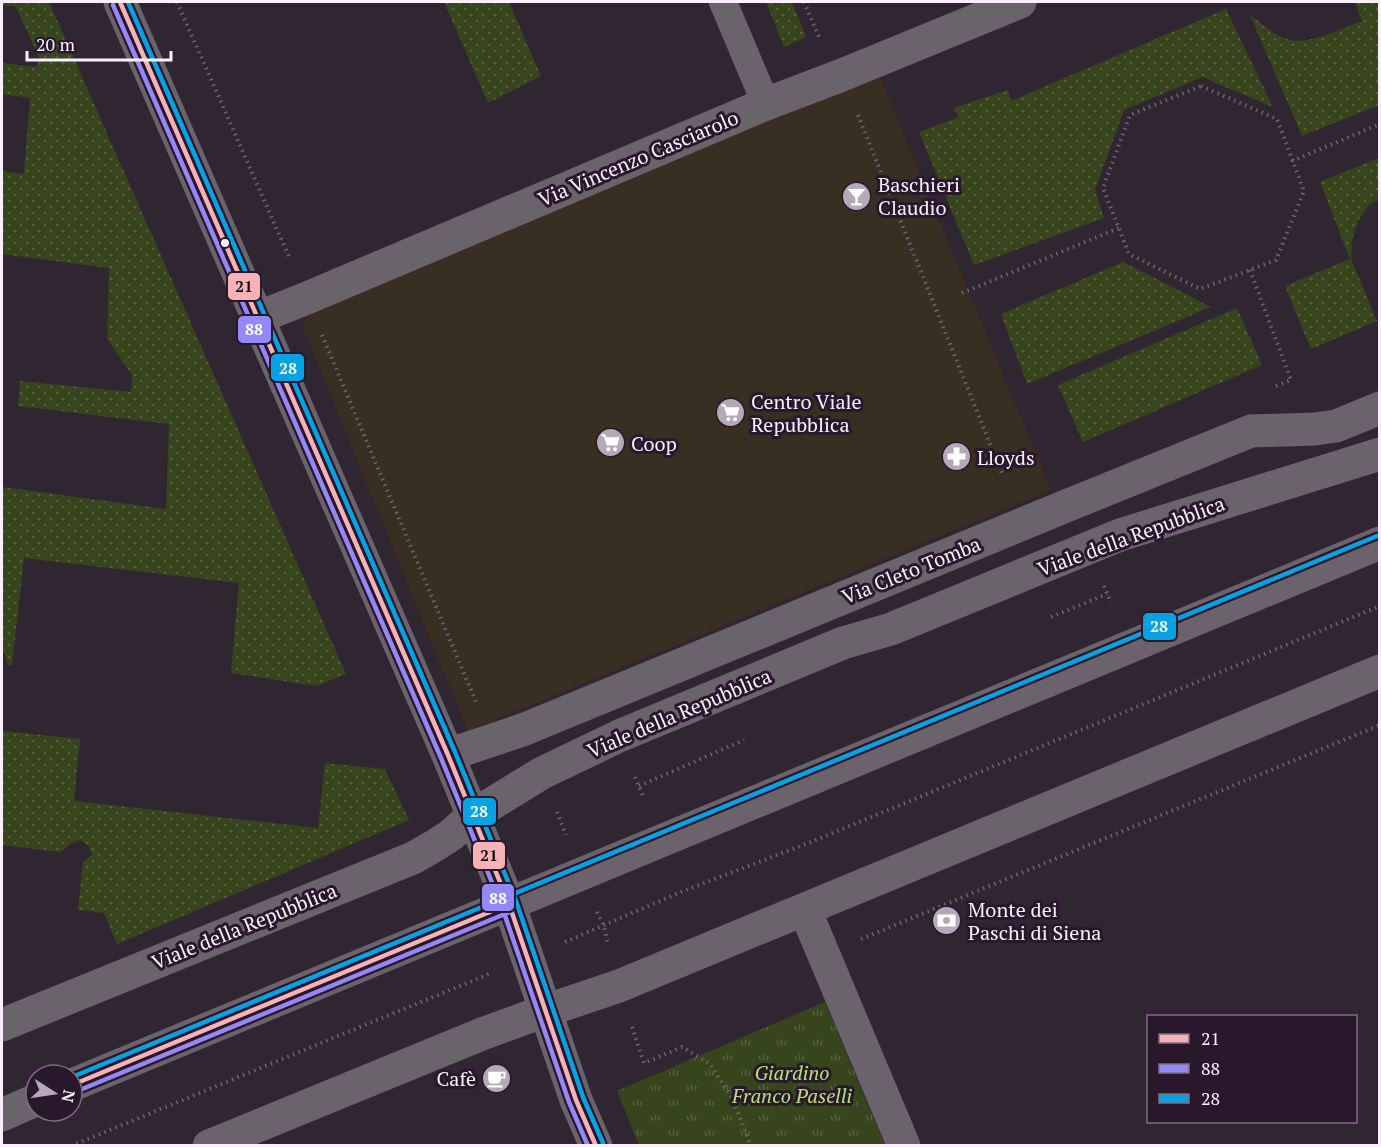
<svg xmlns="http://www.w3.org/2000/svg" width="1381" height="1147" viewBox="0 0 1381 1147" font-family="'PT Serif',serif">
	<style>
		.commercial { fill: #382e22 }
		.grass { fill: url(#grass-dots) }
		.park { fill: url(#park-tufts) }
		.lines { fill: none; stroke-linecap: round; stroke-linejoin: round }
		.path { stroke: #6c656e; stroke-width: 4; stroke-dasharray: 1.5 4.5; stroke-linecap: butt }
		.service { stroke: #6b636c; stroke-width: 28 }
		.minor { stroke: #6b636c; stroke-width: 33 }
		.secondary { stroke: #6b636c; stroke-width: 33 }
		.bus-1-casing { stroke: #29182c; stroke-width: 9 }
		.bus-2-casing { stroke: #29182c; stroke-width: 9 }
		.bus-3-casing { stroke: #29182c; stroke-width: 9 }
		.bus-1 { stroke: #f6b2b6; stroke-width: 4.5 }
		.bus-2 { stroke: #9488f6; stroke-width: 4.5 }
		.bus-3 { stroke: #06a2e4; stroke-width: 4.5 }
		.bus-dot { fill: #fbeffd; stroke: #29182c; stroke-width: 2 }
		.labels { text-anchor: middle; dominant-baseline: central; stroke-width: 6; stroke-linejoin: round; paint-order: stroke }
		.street-label { font-size: 20px; fill: #fbeffd; stroke: #29182c }
		.poi-label { font-size: 20px; fill: #fbeffd; stroke: #29182c; text-anchor: start }
		.park-label { font-size: 20px; font-style: italic; fill: #b5e173; stroke: #29182c }
		.line-badge { stroke: #29182c; stroke-width: 2 }
		.badge-label { font-size: 16px; text-anchor: middle; font-weight: bold; fill: #fff }
		.pale-badge-label { font-size: 16px; text-anchor: middle; font-weight: bold; fill: #111 }
	</style>
	<defs>
		<pattern id="grass-dots" width="8" height="8" patternUnits="userSpaceOnUse" patternTransform="scale(1.5)"><rect width="8" height="8" fill="#37451d"/><path d="M2 2h.1M6 6h.1" fill="none" stroke="#55603f" stroke-width="1.8" stroke-linecap="round"/></pattern>
		<pattern id="park-tufts" width="24" height="20" patternUnits="userSpaceOnUse" patternTransform="scale(1.5)"><rect width="24" height="20" fill="#37451d"/><path d="M3 7l-1-3M5 7V3M7 7l1-3M15 17l-1-3M17 17v-4M19 17l1-3" fill="none" stroke="#55603f"/></pattern>
	</defs>
	<rect width="100%" height="100%" fill="#302632"/>
	<path class="commercial" d="M 868,49 L 1051,490 L 468,731 L 303,328 L 318,275 L 579,166 Z"/>
	<path class="grass" d="M 2,2 L 49,2 L 346,674 L 316,686 L 231,673 L 239,583 L 24,558 L 12,665 L 8,665 L 2,647 L 2,487 L 166,509 L 169,424 L 18,406 L 20,381 L 131,392 L 132,375 L 107,339 L 109,268 L 2,254 L 2,171 L 24,174 L 30,98 L 2,94 L 2,63 L 36,67 L 40,60 L 16,7 L 2,5 Z
		M 444,2 L 509,2 L 541,76 L 488,103 Z
		M 766,2 L 792,2 L 806,37 L 784,47 Z
		M 1355,2 L 1379,2 L 1379,105 L 1302,136 L 1250,15 C 1262,24 1275,36 1290,40 C 1308,45 1345,28 1362,21 Z
		M 1226,9 L 1273,107 L 1202,77 L 1124,110 L 1095,190 L 1104,218 L 974,265 L 919,132 L 959,117 L 953,108 L 1008,90 L 1011,101 Z
		M 1379,158 L 1379,199 L 1370,204 L 1358,221 L 1352,240 L 1351,259 L 1377,321 L 1311,349 L 1285,286 L 1350,259 L 1320,182 Z
		M 1123,262 L 1211,307 L 1027,384 L 1001,314 Z
		M 1237,308 L 1262,365 L 1083,442 L 1058,385 Z
		M 2,731 L 80,739 L 74,801 L 318,828 L 325,763 L 385,769 L 409,820 L 117,944 L 104,913 L 78,910 L 83,862 L 92,855 L 89,846 L 80,840 L 70,844 L 61,852 L 2,845 Z"/>
	<path class="park" d="M 825,1002 L 885,1145 L 639,1145 L 617,1091 Z"/>
	<g class="lines">
		<path class="path" d="M 177,2 L 290,259
			M 804,2 L 820,39
			M 1201,86 L 1277,119 L 1304,191 L 1276,260 L 1200,289 L 1129,254 L 1103,188 L 1130,115 Z
			M 858,115 L 1003,476
			M 1292,161 L 1380,124
			M 1250,270 L 1291,380 L 1273,387
			M 962,293 L 1119,228
			M 322,335 L 476,702
			M 1104,586 L 1111,603
			M 1051,617 L 1107,594
			M 635,777 L 644,798
			M 639,786 L 744,740
			M 557,812 L 566,835
			M 597,912 L 604,926 L 608,945
			M 861,939 L 1380,725
			M 565,942 L 681,892 L 811,842 L 1380,606
			M 632,1027 L 644,1063 L 682,1047 L 710,1064 L 732,1098 L 751,1146
			M 71,1146 L 489,974"/>
		<path class="service" d="M 723,2 L 766,104"/>
		<path class="minor" d="M 257,318 L 307,298 L 766,104 L 842,75 L 1020,2
			M 448,755 L 525,729 L 1071,504 L 1251,431 L 1315,429 L 1336,426 L 1380,408
			M 509,904 L 576,1100 L 596,1146
			M 805,910 L 904,1146
			M 2,1025 L 413,858 L 434,846 L 451,835 L 472,816
			M 209,1146 L 482,1034 L 545,1011 L 619,986 L 1380,671"/>
		<path class="secondary" d="M 120,2 L 448,755 L 509,904
			M 472,816 L 542,773 L 619,736 L 843,643 L 891,629 L 1120,535 L 1380,454
			M 72,1085 L 1380,543
			M 2,1115 L 36,1100"/>
		<defs>
			<path id="bus-1" d="M 120,2 L 448,755 L 509,904 L 576,1100 L 596,1146
				M 72,1085 L 509,904"/>
			<path id="bus-2" d="M 113,5 L 441,758 L 502,907 L 569,1102 L 588,1146
				M 75,1092 L 512,911"/>
			<path id="bus-3" d="M 128,2 L 455,752 L 516,901 L 583,1097 L 603,1143
				M 72,1077 L 1377,536"/>
		</defs>
		<use href="#bus-1" class="bus-1-casing"/>
		<use href="#bus-2" class="bus-2-casing"/>
		<use href="#bus-3" class="bus-3-casing"/>
		<use href="#bus-1" class="bus-1"/>
		<use href="#bus-2" class="bus-2"/>
		<use href="#bus-3" class="bus-3"/>
	</g>
	<defs>
		<symbol id="bar-disc" viewBox="-11 -11 22 22"><circle r="9.5" fill="#b4a9b6" stroke="#29182c"/><path d="M-6-5H6L.8 .8V4.5H3.5V6h-7V4.5H-.8V.8Z" fill="#fff"/></symbol>
		<symbol id="supermarket-disc" viewBox="-11 -11 22 22"><circle r="9.5" fill="#b4a9b6" stroke="#29182c"/><path d="M-6-5.5h2.5l.6 2H6L4.5 2H-2.5L-4.4-4H-6ZM-1.5 3.2a1.3 1.3 0 1 0 .1 0ZM3 3.2a1.3 1.3 0 1 0 .1 0Z" fill="#fff"/></symbol>
		<symbol id="pharmacy-disc" viewBox="-11 -11 22 22"><circle r="9.5" fill="#b4a9b6" stroke="#29182c"/><path d="M-2-6h4v4h4v4h-4v4h-4v-4h-4v-4h4Z" fill="#fff"/></symbol>
		<symbol id="bank-disc" viewBox="-11 -11 22 22"><circle r="9.5" fill="#b4a9b6" stroke="#29182c"/><path d="M-6-4H6V4H-6ZM0-2.3a2.3 2.3 0 1 0 0 4.6a2.3 2.3 0 1 0 0-4.6Z" fill="#fff"/></symbol>
		<symbol id="cafe-disc" viewBox="-11 -11 22 22"><circle r="9.5" fill="#b4a9b6" stroke="#29182c"/><path d="M-5.5-4.5H6V0H3Q3 3.5 0 3.5H-2.5Q-5.5 3.5-5.5 0ZM3-3.2v2h1.7v-2ZM-6 4.5H4V6H-6Z" fill="#fff"/></symbol>
	</defs>
	<g fill-rule="evenodd">
		<use href="#bar-disc" x="840" y="180" width="33" height="33"/>
		<use href="#supermarket-disc" x="714" y="396" width="33" height="33"/>
		<use href="#supermarket-disc" x="594" y="426" width="33" height="33"/>
		<use href="#pharmacy-disc" x="940" y="440" width="33" height="33"/>
		<use href="#bank-disc" x="930" y="904" width="33" height="33"/>
		<use href="#cafe-disc" x="480" y="1062" width="33" height="33"/>
	</g>
	<circle class="bus-dot" cx="225" cy="243" r="5"/>
	<g class="labels">
		<g class="street-label">
			<text transform="translate(638 158) rotate(-23)">Via Vincenzo Casciarolo</text>
			<text transform="translate(1131 536) rotate(-20)">Viale della Repubblica</text>
			<text transform="translate(911 570) rotate(-22)">Via Cleto Tomba</text>
			<text transform="translate(679 713) rotate(-23)">Viale della Repubblica</text>
			<text transform="translate(244 926) rotate(-22)">Viale della Repubblica</text>
		</g>
		<g class="poi-label">
			<text x="878" y="184">Baschieri<tspan x="878" dy="23">Claudio</tspan></text>
			<text x="751" y="401">Centro Viale<tspan x="751" dy="23">Repubblica</tspan></text>
			<text x="631" y="443">Coop</text>
			<text x="977" y="457">Lloyds</text>
			<text x="968" y="909">Monte dei<tspan x="968" dy="23">Paschi di Siena</tspan></text>
			<text x="476" y="1078" text-anchor="end">Cafè</text>
		</g>
		<g class="park-label">
			<text x="792" y="1072">Giardino<tspan x="792" dy="23">Franco Paselli</tspan></text>
		</g>
	</g>
	<g class="line-badge">
		<rect x="227" y="272" width="34" height="29" rx="6" fill="#f6b2b6"/>
		<rect x="237" y="315" width="35" height="29" rx="6" fill="#9488f6"/>
		<rect x="270" y="353" width="35" height="29" rx="6" fill="#06a2e4"/>
		<rect x="1142" y="612" width="35" height="29" rx="6" fill="#06a2e4"/>
		<rect x="462" y="797" width="35" height="29" rx="6" fill="#06a2e4"/>
		<rect x="472" y="841" width="34" height="29" rx="6" fill="#f6b2b6"/>
		<rect x="481" y="883" width="34" height="29" rx="6" fill="#9488f6"/>
	</g>
	<g class="badge-label">
		<text x="254" y="335">88</text>
		<text x="288" y="374">28</text>
		<text x="1159" y="632">28</text>
		<text x="479" y="817">28</text>
		<text x="498" y="904">88</text>
	</g>
	<g class="pale-badge-label">
		<text x="244" y="292">21</text>
		<text x="489" y="861">21</text>
	</g>
	<rect width="1381" height="1147" fill="none" stroke="#fbeffd" stroke-width="6"/>
	<rect x="1147" y="1015" width="210" height="108" fill="#29182c" stroke="#7d6e80" stroke-width="1.5"/>
	<rect x="1159" y="1034" width="30" height="9" fill="#f6b2b6" stroke="#7d6e80" stroke-width="1.5"/>
	<text x="1201" y="1045" font-size="18" fill="#fbeffd">21</text>
	<rect x="1159" y="1064" width="30" height="9" fill="#9488f6" stroke="#7d6e80" stroke-width="1.5"/>
	<text x="1201" y="1075" font-size="18" fill="#fbeffd">88</text>
	<rect x="1159" y="1094" width="30" height="9" fill="#06a2e4" stroke="#7d6e80" stroke-width="1.5"/>
	<text x="1201" y="1105" font-size="18" fill="#fbeffd">28</text>
	<g transform="translate(54 1093) rotate(102)"><circle r="28" fill="#29182c" stroke="#7d6e80" stroke-width="1.5"/>
	<path d="M0-4.5L10 22L0 15L-10 22Z" fill="#b4a9b6"/>
	<text y="-9" font-size="16" font-weight="bold" text-anchor="middle" fill="#fbeffd">N</text>
	</g>
	<path d="M27 51v9h144v-9" fill="none" stroke="#fbeffd" stroke-width="3"/>
	<text x="36" y="51" font-size="18" fill="#fbeffd" stroke="#29182c" stroke-width="4.5" paint-order="stroke">20 m</text>
</svg>
